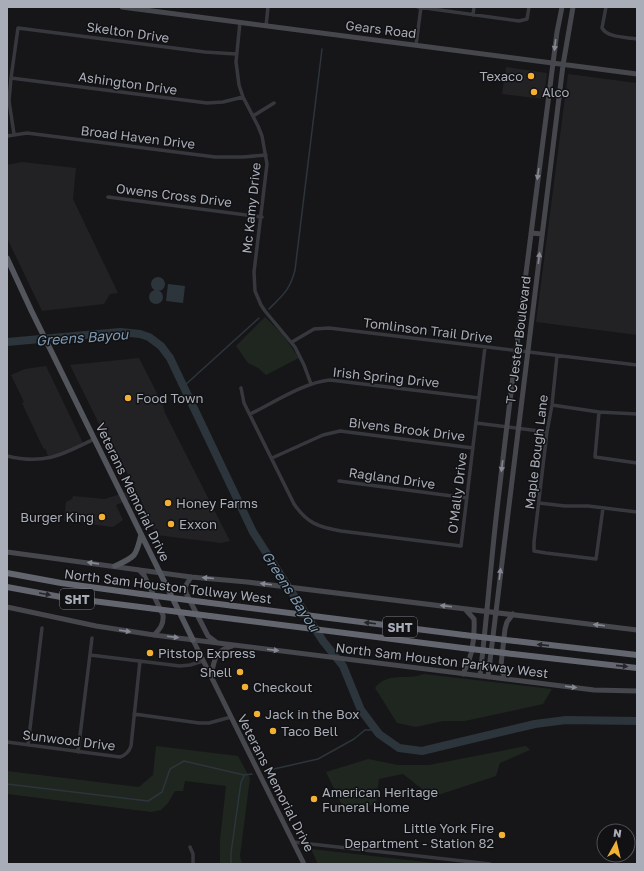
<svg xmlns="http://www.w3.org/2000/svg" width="644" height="871" viewBox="0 0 644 871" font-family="'Golos Text',sans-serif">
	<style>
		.built { fill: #222225 }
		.green { fill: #1e261f }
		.water { fill: #2c353c }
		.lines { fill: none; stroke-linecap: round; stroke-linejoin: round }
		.stream { stroke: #2c353c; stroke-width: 1.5 }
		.river { stroke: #2c353c; stroke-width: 8 }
		.minor { stroke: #37383d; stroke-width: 3.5 }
		.secondary { stroke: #45474d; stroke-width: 5 }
		.primary { stroke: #53555c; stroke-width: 5.5 }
		.motorway { stroke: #63666e; stroke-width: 6 }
		.motorway-bridge { stroke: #63666e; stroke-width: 6 }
		.oneway { fill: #858993 }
		.oneway2 { fill: #26262a }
		.poi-dot { fill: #f2b134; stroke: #111113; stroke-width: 1.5 }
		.labels { text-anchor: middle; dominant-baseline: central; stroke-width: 3; stroke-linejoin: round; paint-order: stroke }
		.shield { fill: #111113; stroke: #7b7e86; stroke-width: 1 }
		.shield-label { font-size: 12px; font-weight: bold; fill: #a8adb8 }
		.street-label { font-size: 13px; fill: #a8adb8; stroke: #111113 }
		.poi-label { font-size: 13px; fill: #a8adb8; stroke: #111113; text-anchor: start }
		.water-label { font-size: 14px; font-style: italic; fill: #7f9bb3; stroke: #111113 }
	</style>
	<rect width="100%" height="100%" fill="#161618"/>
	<path class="built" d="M 506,67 L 547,73 L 544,99 L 502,94 Z
		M 568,74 L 637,83 L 637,335 L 536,322 Z
		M 22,162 L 76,168 L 73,199 L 118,293 L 110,294 L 104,304 L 42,311 L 7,238 L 7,165 Z
		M 139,358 L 163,405 L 165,413 L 230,541 L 221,543 L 156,535 L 139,496 L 116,505 L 123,520 L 113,527 L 64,521 L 66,502 L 72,499 L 73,496 L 105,499 L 135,489 L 112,442 L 107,440 L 70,365 Z
		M 46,366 L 83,443 L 59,454 L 48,456 L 46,450 L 43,448 L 22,403 L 24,402 L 11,375 L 25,369 Z"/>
	<path class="green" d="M 265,317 L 283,335 L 299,358 L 266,375 L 258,368 L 248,363 L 236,346 Z
		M 424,674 L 552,689 L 543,704 L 465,721 L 443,721 L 416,727 L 397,723 L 375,688 C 387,671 406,681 424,674 Z
		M 156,746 L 238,756 L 250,778 L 240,856 L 242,864 L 220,864 L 220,840 L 226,786 L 185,781 L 183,791 L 175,791 L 168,803 L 161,810 L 151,812 L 7,794 L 7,771 L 139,787 L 153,775 Z
		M 526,746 L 530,750 L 500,763 L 496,776 L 432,797 L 403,774 L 379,779 L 376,804 L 345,812 L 326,772 L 368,759 L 398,765 L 429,765 Z
		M 311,849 L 443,864 L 318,864 Z"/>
	<path class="water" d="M151 284a7 7 0 1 1 14 0a7 7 0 1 1-14 0Z
		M 168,284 L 185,286 L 183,303 L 166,301 Z
		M149 297a7 7 0 1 1 14 0a7 7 0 1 1-14 0Z"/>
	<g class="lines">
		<path class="stream" d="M 269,309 C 283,295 290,290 295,270 L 322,49
			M 184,386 L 259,318
			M 265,771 L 318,759 L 354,739 L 365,730 L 376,730
			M 7,784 L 148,801 L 162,792 L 170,769 L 184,761 L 244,775 L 252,774
			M 231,864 L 231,853 L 241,782 L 244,776"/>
		<path class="river" d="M 7,342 L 120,332 L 140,334 L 149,337 L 161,346 L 170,358 L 253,532 L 323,641 L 343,666 L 361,710 L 379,734 L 399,748 L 422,751 L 535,724 L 566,720 L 637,721"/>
		<path class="minor" d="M 418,7 L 519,21 L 527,19 L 529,7
			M 606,7 L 602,28 C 608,38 626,37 637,39
			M 473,15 L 474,7
			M 240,22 L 236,62 L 239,85 L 243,97 L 258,126 L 262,136 L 267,164 L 254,272 L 255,291 L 261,305 L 265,311 L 295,347 L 304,365 L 311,384
			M 266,26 L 268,7
			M 416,45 L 421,7
			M 11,78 L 207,103 L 223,102 L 243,97
			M 253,116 L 274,103
			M 14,134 L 9,101 L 11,78 L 18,28 L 205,52 L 236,54
			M 7,136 L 27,133 L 215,157 L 243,157 L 266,155
			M 108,197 L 262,217
			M 292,342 L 314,329 L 329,328 L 637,365
			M 557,356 L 552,405 L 547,432 L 534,542 L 534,551 L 546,553 L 596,559 L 603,508
			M 241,388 L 244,403 L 294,504 C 307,523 318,527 341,531 L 461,546 L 485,347
			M 552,405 L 599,412 L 637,414
			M 599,412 L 595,457 L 637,463
			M 250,414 C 273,403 305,382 330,380 L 479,398
			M 476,423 L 547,432
			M 7,456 C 44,465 62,455 94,439
			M 272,458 L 323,435 L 340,431 L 473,448
			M 339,481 L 467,498
			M 539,503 L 565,506 L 588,506 L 637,512
			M 90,655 L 180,666 L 190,665 L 203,661
			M 134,714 L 199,723 L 209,723 L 231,717
			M 7,742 L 120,757 C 126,755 129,752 131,746 L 140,661
			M 28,745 L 42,628
			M 78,752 L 92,638
			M 293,842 L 490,864
			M 190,847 L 193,854 L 193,864"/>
		<path class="secondary" d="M 122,7 L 637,74
			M 531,233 L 542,234
			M 7,552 L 191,577 L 247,582 L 637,630
			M 139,570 L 144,575 L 163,615 C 164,624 160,629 154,635
			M 191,577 L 185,587 L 186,593 L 208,636 L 216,642
			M 7,607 L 96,626 L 154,635 L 594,690 L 637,691
			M 193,640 L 304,864
			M 463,674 C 472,658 475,638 474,619 L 465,609
			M 480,676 C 487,618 491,559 498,501 C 516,345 537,189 557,32 L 562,7
			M 211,677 C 214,661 214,651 232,646
			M 488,677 L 563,65 L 573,7
			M 509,679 C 503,675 501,672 501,665 L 505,629 L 507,622 L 513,614"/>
		<path class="primary" d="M 7,258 L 31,310 L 193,640
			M 115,566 C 135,557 136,557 141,535"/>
		<path class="motorway" d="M 7,573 L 61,583 L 141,594
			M 7,587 L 61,597 L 148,608
			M 203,602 L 464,635
			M 210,616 L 463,648
			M 515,641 L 637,655
			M 513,654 L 637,668"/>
		<path class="motorway-bridge" d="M 141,594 L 203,602
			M 148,608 L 210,616
			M 464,635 L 515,641
			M 463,648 L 513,654"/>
	</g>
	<defs><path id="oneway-solid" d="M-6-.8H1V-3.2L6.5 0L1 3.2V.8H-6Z"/></defs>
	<g class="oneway">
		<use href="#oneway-solid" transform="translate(555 45) rotate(97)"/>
		<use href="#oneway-solid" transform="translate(538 174) rotate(98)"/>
		<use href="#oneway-solid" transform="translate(539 258) rotate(-83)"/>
		<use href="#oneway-solid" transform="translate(502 466) rotate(97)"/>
		<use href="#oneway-solid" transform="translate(93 563) rotate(-172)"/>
		<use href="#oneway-solid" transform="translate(500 574) rotate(-83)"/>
		<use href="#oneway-solid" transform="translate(208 578) rotate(-175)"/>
		<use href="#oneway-solid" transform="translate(266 584) rotate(-173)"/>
		<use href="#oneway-solid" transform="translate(446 606) rotate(-173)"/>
		<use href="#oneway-solid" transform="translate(599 625) rotate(-173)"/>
		<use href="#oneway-solid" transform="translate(125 631) rotate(8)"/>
		<use href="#oneway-solid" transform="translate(173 637) rotate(7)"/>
		<use href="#oneway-solid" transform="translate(273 650) rotate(7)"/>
		<use href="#oneway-solid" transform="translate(571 687) rotate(7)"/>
	</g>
	<g class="oneway2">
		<use href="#oneway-solid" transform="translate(45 594) rotate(10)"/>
		<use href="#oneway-solid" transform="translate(370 623) rotate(-173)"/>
		<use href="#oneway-solid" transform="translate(543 645) rotate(-174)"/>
		<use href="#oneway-solid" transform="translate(622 666) rotate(6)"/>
	</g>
	<g class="poi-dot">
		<circle cx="531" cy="76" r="4"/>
		<circle cx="534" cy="92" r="4"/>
		<circle cx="128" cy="398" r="4"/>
		<circle cx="168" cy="503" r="4"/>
		<circle cx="102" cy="517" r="4"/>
		<circle cx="171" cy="524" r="4"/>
		<circle cx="150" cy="653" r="4"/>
		<circle cx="240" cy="672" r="4"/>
		<circle cx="245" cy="687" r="4"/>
		<circle cx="257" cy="714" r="4"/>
		<circle cx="273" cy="731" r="4"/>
		<circle cx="314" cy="799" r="4"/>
		<circle cx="502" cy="835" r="4"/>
	</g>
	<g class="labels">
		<g class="shield">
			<rect x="60" y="589" width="34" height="20" rx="3"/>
			<rect x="383" y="617" width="34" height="20" rx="3"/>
		</g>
		<g class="shield-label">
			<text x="77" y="599">SHT</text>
			<text x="400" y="627">SHT</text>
		</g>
		<g class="street-label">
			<text transform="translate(381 29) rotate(7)">Gears Road</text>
			<text transform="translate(128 32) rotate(8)">Skelton Drive</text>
			<text transform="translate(128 83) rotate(8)">Ashington Drive</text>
			<text transform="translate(138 137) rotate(7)">Broad Haven Drive</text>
			<text transform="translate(174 195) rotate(7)">Owens Cross Drive</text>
			<text transform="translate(251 208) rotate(-84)">Mc Kamy Drive</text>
			<text transform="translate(428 330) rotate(7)">Tomlinson Trail Drive</text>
			<text transform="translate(518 340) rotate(-83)">T C Jester Boulevard</text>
			<text transform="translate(386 377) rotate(6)">Irish Spring Drive</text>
			<text transform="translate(407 429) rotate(7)">Bivens Brook Drive</text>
			<text transform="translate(536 452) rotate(-83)">Maple Bough Lane</text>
			<text transform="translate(392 478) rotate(8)">Ragland Drive</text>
			<text transform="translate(133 492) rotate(64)">Veterans Memorial Drive</text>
			<text transform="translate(457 493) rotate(-83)">O'Mally Drive</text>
			<text transform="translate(168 586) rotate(7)">North Sam Houston Tollway West</text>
			<text transform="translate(442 660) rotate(7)">North Sam Houston Parkway West</text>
			<text transform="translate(69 740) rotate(7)">Sunwood Drive</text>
			<text transform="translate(276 783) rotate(63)">Veterans Memorial Drive</text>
		</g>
		<g class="poi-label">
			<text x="523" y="76" text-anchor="end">Texaco</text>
			<text x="542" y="92">Alco</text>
			<text x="136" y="398">Food Town</text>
			<text x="176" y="503">Honey Farms</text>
			<text x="94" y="517" text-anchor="end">Burger King</text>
			<text x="179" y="524">Exxon</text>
			<text x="158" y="653">Pitstop Express</text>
			<text x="232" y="672" text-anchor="end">Shell</text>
			<text x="253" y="687">Checkout</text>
			<text x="265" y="714">Jack in the Box</text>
			<text x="281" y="731">Taco Bell</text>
			<text x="322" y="792">American Heritage<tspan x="322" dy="15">Funeral Home</tspan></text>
			<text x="494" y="828" text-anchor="end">Little York Fire<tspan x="494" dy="15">Department - Station 82</tspan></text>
		</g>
		<g class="water-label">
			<text transform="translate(82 337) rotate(-4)">Greens Bayou</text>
			<text transform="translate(291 591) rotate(57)">Greens Bayou</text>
		</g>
	</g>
	<rect width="644" height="871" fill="none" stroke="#a8adb8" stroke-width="16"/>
	<g transform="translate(616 843) rotate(8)"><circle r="19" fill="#111113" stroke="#4d4f55"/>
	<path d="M0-3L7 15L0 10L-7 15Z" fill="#f2b134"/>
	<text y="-6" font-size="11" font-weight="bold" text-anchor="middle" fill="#a8adb8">N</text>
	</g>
</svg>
